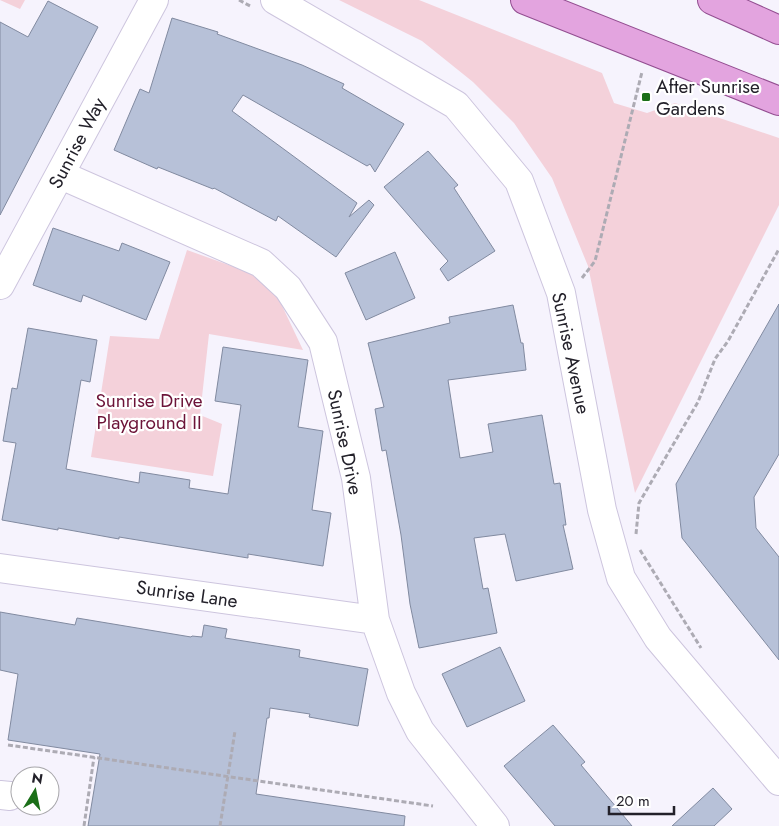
<svg xmlns="http://www.w3.org/2000/svg" width="779" height="826" viewBox="0 0 779 826" font-family="Jost,sans-serif">
	<style>
		.green { fill: #f4d1da }
		.building { fill: #b7c1d8; stroke: #818aa0 }
		.lines { fill: none; stroke-linecap: round; stroke-linejoin: round }
		.minor-casing { stroke: #cdc5de; stroke-width: 30 }
		.major-casing { stroke: #934e91; stroke-width: 30 }
		.path { stroke: #adabb4; stroke-width: 3; stroke-dasharray: 5 2.5; stroke-linecap: butt }
		.minor { stroke: #fff; stroke-width: 28 }
		.major { stroke: #e3a4df; stroke-width: 28 }
		.poi-dot { fill: #1b6f18; stroke: #fff; stroke-width: 2 }
		.labels { text-anchor: middle; dominant-baseline: central; stroke-width: 4.5; stroke-linejoin: round; paint-order: stroke }
		.poi-label { font-size: 19px; fill: #23212a; stroke: #fff; text-anchor: start }
		.street-label { font-size: 19px; fill: #23212a; stroke: #fff }
		.park-label { font-size: 19px; fill: #6c1338; stroke: #fff }
	</style>
	<rect width="100%" height="100%" fill="#f6f3fd"/>
	<path class="green" d="M 0,0 L 25,0 L 20,9 Z
		M 339,0 L 419,0 L 602,73 L 614,103 L 647,113 L 675,103 L 779,138 L 779,205 L 635,493 L 588,266 L 552,178 L 514,123 L 473,82 L 422,41 Z
		M 187,250 L 254,274 L 276,293 L 303,350 L 209,334 L 200,415 L 222,424 L 213,476 L 91,457 L 110,336 L 159,339 Z"/>
	<path class="building" d="M 48,1 L 98,27 L 0,215 L 0,22 L 28,37 Z
		M 172,18 L 218,32 L 217,34 L 302,65 L 344,84 L 342,88 L 404,124 L 375,172 L 370,164 L 367,166 L 243,95 L 232,111 L 357,203 L 349,217 L 369,200 L 374,205 L 336,257 L 278,216 L 276,221 L 214,188 L 213,189 L 158,167 L 157,169 L 114,150 L 140,89 L 149,93 Z
		M 428,151 L 458,185 L 454,188 L 495,251 L 448,281 L 440,269 L 448,261 L 384,187 Z
		M 53,228 L 119,251 L 122,243 L 170,262 L 146,320 L 83,295 L 81,302 L 33,285 Z
		M 395,252 L 415,298 L 366,320 L 345,273 Z
		M 779,304 L 779,454 L 754,497 L 756,528 L 779,557 L 779,660 L 682,538 L 676,484 Z
		M 513,305 L 521,343 L 523,343 L 526,370 L 448,380 L 460,458 L 493,452 L 488,424 L 542,415 L 554,484 L 560,483 L 566,525 L 563,525 L 573,569 L 516,581 L 505,534 L 474,538 L 483,589 L 488,588 L 497,633 L 419,648 L 410,604 L 401,535 L 386,450 L 382,451 L 375,409 L 384,407 L 368,343 L 450,323 L 449,317 Z
		M 28,328 L 97,340 L 90,382 L 81,380 L 66,469 L 139,483 L 140,472 L 190,480 L 189,488 L 228,494 L 241,405 L 215,401 L 223,347 L 308,360 L 298,427 L 323,431 L 312,510 L 331,513 L 323,566 L 248,554 L 248,558 L 119,537 L 119,539 L 58,528 L 58,530 L 2,520 L 16,443 L 3,441 L 12,388 L 17,389 Z
		M 0,612 L 75,625 L 77,618 L 191,637 L 192,636 L 202,637 L 204,625 L 227,629 L 225,638 L 300,650 L 299,657 L 368,669 L 358,726 L 309,717 L 310,714 L 270,708 L 269,718 L 267,718 L 256,794 L 405,816 L 404,826 L 88,826 L 100,754 L 8,740 L 18,674 L 0,670 Z
		M 500,647 L 525,701 L 467,727 L 442,674 Z
		M 553,725 L 585,762 L 581,765 L 632,826 L 555,826 L 504,766 Z
		M 713,788 L 732,809 L 714,826 L 672,826 Z"/>
	<g class="lines">
		<defs>
			<path id="minor" d="M 275,0 L 456,105 L 519,181 L 561,293 L 602,510 L 621,578 L 658,638 L 779,781
				M 61,175 L 261,263 L 288,288 L 323,342 L 356,478 L 375,620 L 401,693 L 420,731 L 495,826
				M 0,285 L 154,0
				M 0,568 L 375,620
				M 0,795 L 10,796"/>
			<path id="major" d="M 525,0 L 779,101
				M 712,0 L 779,30"/>
		</defs>
		<use href="#minor" class="minor-casing"/>
		<use href="#major" class="major-casing"/>
		<path class="path" d="M 239,0 L 252,7
			M 582,278 L 595,261 L 642,72
			M 636,534 L 639,503 L 698,402 L 715,359 L 728,341 L 779,249
			M 640,550 L 701,648
			M 8,745 L 433,806
			M 84,826 L 94,757
			M 220,826 L 235,731"/>
		<use href="#minor" class="minor"/>
		<use href="#major" class="major"/>
	</g>
	<rect class="poi-dot" x="641" y="92" width="10" height="10" rx="2.5"/>
	<g class="labels">
		<g class="poi-label">
			<text x="656" y="86">After Sunrise<tspan x="656" dy="22">Gardens</tspan></text>
		</g>
		<g class="street-label">
			<text transform="translate(77 143) rotate(-62)">Sunrise Way</text>
			<text transform="translate(571 353) rotate(78)">Sunrise Avenue</text>
			<text transform="translate(345 442) rotate(78)">Sunrise Drive</text>
			<text transform="translate(187 594) rotate(8)">Sunrise Lane</text>
		</g>
		<g class="park-label">
			<text x="149" y="400">Sunrise Drive<tspan x="149" dy="22">Playground II</tspan></text>
		</g>
	</g>
	<g transform="translate(35 791) rotate(10)"><circle r="24" fill="#ffffff" stroke="#a7a6aa"/>
	<path d="M0-4L9 19L0 12L-9 19Z" fill="#1b6f18"/>
	<text y="-8" font-size="14" font-weight="bold" text-anchor="middle" fill="#23212a">N</text>
	</g>
	<path d="M609 806v8h65v-8" fill="none" stroke="#23212a" stroke-width="2.5"/>
	<text x="616" y="806" font-size="15" fill="#23212a" stroke="#ffffff" stroke-width="4" paint-order="stroke">20 m</text>
</svg>
